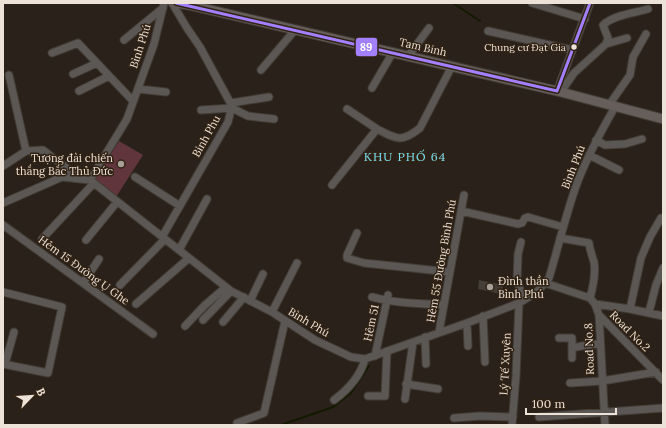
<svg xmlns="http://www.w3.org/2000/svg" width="666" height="428" viewBox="0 0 666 428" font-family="Lora,serif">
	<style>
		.green { fill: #60363c }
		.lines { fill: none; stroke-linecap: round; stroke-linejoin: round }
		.stream { stroke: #131a02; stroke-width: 2 }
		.building { fill: #443e36 }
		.minor-casing { stroke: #433d36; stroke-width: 9 }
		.major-casing { stroke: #433d36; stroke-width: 11 }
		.minor { stroke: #5a5755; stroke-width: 7 }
		.major { stroke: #655e5b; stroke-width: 9 }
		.bus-1-casing { stroke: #312213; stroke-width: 6 }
		.bus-1 { stroke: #a380ff; stroke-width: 3 }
		.bus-dot { fill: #ece2d8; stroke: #312213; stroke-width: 1.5 }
		.poi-dot { fill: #a89f96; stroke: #312213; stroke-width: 1.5 }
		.labels { text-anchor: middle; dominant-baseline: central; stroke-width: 3; stroke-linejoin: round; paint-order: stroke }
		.bus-label { font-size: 10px; fill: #ece2d8; stroke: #312213; text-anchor: end }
		.street-label { font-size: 11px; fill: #ece2d8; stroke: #312213 }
		.poi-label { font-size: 11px; fill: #ece2d8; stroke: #312213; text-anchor: end }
		.neighbourhood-label { font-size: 12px; letter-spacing: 1px; fill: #78e0f3; stroke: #312213 }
		.line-badge { stroke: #312213; stroke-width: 1.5 }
		.badge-label { font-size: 11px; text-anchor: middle; font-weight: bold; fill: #fff }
	</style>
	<rect width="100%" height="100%" fill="#2a221a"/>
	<path class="green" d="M 119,141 L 143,155 L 116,197 L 96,181 L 95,179 Z"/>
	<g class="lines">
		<path class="stream" d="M 453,3 L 480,21
			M 281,425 L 333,407 L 351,393 L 369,366"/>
	</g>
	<path class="building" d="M 479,280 L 503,285 L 501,294 L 478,289 Z"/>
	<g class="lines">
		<defs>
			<path id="minor" d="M 532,3 L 585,19
				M 488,31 L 572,50
				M 124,40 L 163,8
				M 606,44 L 627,38
				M 52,53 L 78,43 L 133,101
				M 409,55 L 429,28
				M 261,70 L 295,30
				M 73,74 L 97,63
				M 9,75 L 26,151
				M 372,88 L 393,52
				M 138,89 L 166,92
				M 79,91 L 109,76
				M 557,91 L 590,3
				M 561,92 L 574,73 L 606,44 L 608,38 L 603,25 C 614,15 634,13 648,9
				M 231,103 L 269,97
				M 609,105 L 630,75 L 633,57 L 646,34
				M 347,109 L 377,129
				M 201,110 L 232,108 L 248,116 L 274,119
				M 596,140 L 605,145 L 625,144 L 642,139
				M 589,155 L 619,170
				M 3,166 L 26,151 L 43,150 L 73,173 L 80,179
				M 135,177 L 180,206
				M 90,180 L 231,291 L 272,312 L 315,340 L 351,357 L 365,359 L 467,323 L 519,303 L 537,292 L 549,278 C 558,248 565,218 575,189 C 585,160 600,133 615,107
				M 90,180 L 127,119 L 154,44 L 164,3
				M 332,185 L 377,129 C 396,139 402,143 420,128 L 452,66
				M 3,203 L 62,177 L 90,180
				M 461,211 L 518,224 L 522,223 L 525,218 L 528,217 L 563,227
				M 3,225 L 153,334
				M 357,233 L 347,255 L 347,258 L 364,263 L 450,272
				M 162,237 L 228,122 L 232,106 L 200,47 L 187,28 L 172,3
				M 560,238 L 589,243 C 590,251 592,255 594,262 C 596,273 593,287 590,298
				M 42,239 L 94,183
				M 86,240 L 117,202
				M 521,242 L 518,254 L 517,281 L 524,300
				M 179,250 L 207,199
				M 83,283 L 99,259
				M 545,283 L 590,298 L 595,304 L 599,315 L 605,425
				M 120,285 L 165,239
				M 3,292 L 62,307 L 48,373 L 3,364
				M 372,297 C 395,303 420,304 444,305
				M 250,301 L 263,274
				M 136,304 L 189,258
				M 595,304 L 630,309 L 663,316
				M 630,309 L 641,258 L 650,237 L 661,218
				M 272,312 L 297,263
				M 649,312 L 656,285 L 663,268
				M 599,315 L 663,380
				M 483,316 L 485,362
				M 203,320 L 231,291
				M 223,322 L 244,297
				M 467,323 L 468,346
				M 185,326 L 204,306 L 226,287
				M 439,332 L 464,195
				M 425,337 L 426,364
				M 559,338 L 572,338 L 572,348
				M 375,356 L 388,295
				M 572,358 L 572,348 C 582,346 590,344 600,344
				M 5,364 L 14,332
				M 570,383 L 602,381 L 656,372
				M 406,384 L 438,389
				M 368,396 L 385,396 L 387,351
				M 405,399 L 413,342
				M 334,400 C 349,389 360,377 365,359
				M 539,417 L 663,408
				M 454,418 L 480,416 L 513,417
				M 237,423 L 264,413 L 285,321
				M 512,425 L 516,376 L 519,303"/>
			<path id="major" d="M 176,3 L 189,5 L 557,91 L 663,119"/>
		</defs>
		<use href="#minor" class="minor-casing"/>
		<use href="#major" class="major-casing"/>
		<use href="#minor" class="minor"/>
		<use href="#major" class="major"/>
		<defs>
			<path id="bus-1" d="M 176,3 L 557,91
				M 557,91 L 590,3"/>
		</defs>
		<use href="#bus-1" class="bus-1-casing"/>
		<use href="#bus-1" class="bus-1"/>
	</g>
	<circle class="bus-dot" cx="574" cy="47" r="3.5"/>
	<g class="poi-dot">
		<circle cx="121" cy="164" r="4"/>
		<circle cx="490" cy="287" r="4"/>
	</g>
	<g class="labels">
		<g class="bus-label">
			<text x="566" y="47">Chung cư Đạt Gia</text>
		</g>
		<g class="street-label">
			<text transform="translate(140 46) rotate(-72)">Bình Phú</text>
			<text transform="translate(423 47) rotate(13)">Tam Binh</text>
			<text transform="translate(206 136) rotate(-61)">Binh Phu</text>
			<text transform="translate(573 167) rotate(-68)">Bình Phú</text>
			<text transform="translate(441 261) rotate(-80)">Hẻm 55 Đường Bình Phú</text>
			<text transform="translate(84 270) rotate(36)">Hẻm 15 Đường Ụ Ghe</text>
			<text transform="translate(309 322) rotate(31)">Bình Phú</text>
			<text transform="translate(371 323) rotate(-78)">Hẻm 51</text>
			<text transform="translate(630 331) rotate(45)">Road No.2</text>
			<text transform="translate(589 349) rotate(-92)">Road No.8</text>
			<text transform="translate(505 364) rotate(-87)">Lý Tế Xuyên</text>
		</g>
		<g class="poi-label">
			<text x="113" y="158">Tượng đài chiến<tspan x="113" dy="13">thắng Bắc Thủ Đức</tspan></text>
			<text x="498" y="281" text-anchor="start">Đình thần<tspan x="498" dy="13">Bình Phú</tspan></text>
		</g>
		<g class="neighbourhood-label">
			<text x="405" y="156">KHU PHỐ 64</text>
		</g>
	</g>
	<rect class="line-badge" x="355" y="37" width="23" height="20" rx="4" fill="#a380ff"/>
	<g class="badge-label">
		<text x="366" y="51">89</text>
	</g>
	<rect width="666" height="428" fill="none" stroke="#ece2d8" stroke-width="8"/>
	<g transform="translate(32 396) rotate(65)" stroke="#312213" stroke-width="3" paint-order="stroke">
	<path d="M0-3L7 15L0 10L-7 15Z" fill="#ece2d8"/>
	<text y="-6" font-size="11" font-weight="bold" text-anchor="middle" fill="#ece2d8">B</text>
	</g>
	<path d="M526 408v6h90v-6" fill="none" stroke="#ece2d8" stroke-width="2"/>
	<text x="532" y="408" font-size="12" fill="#ece2d8" stroke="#312213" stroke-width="3" paint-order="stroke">100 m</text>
</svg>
